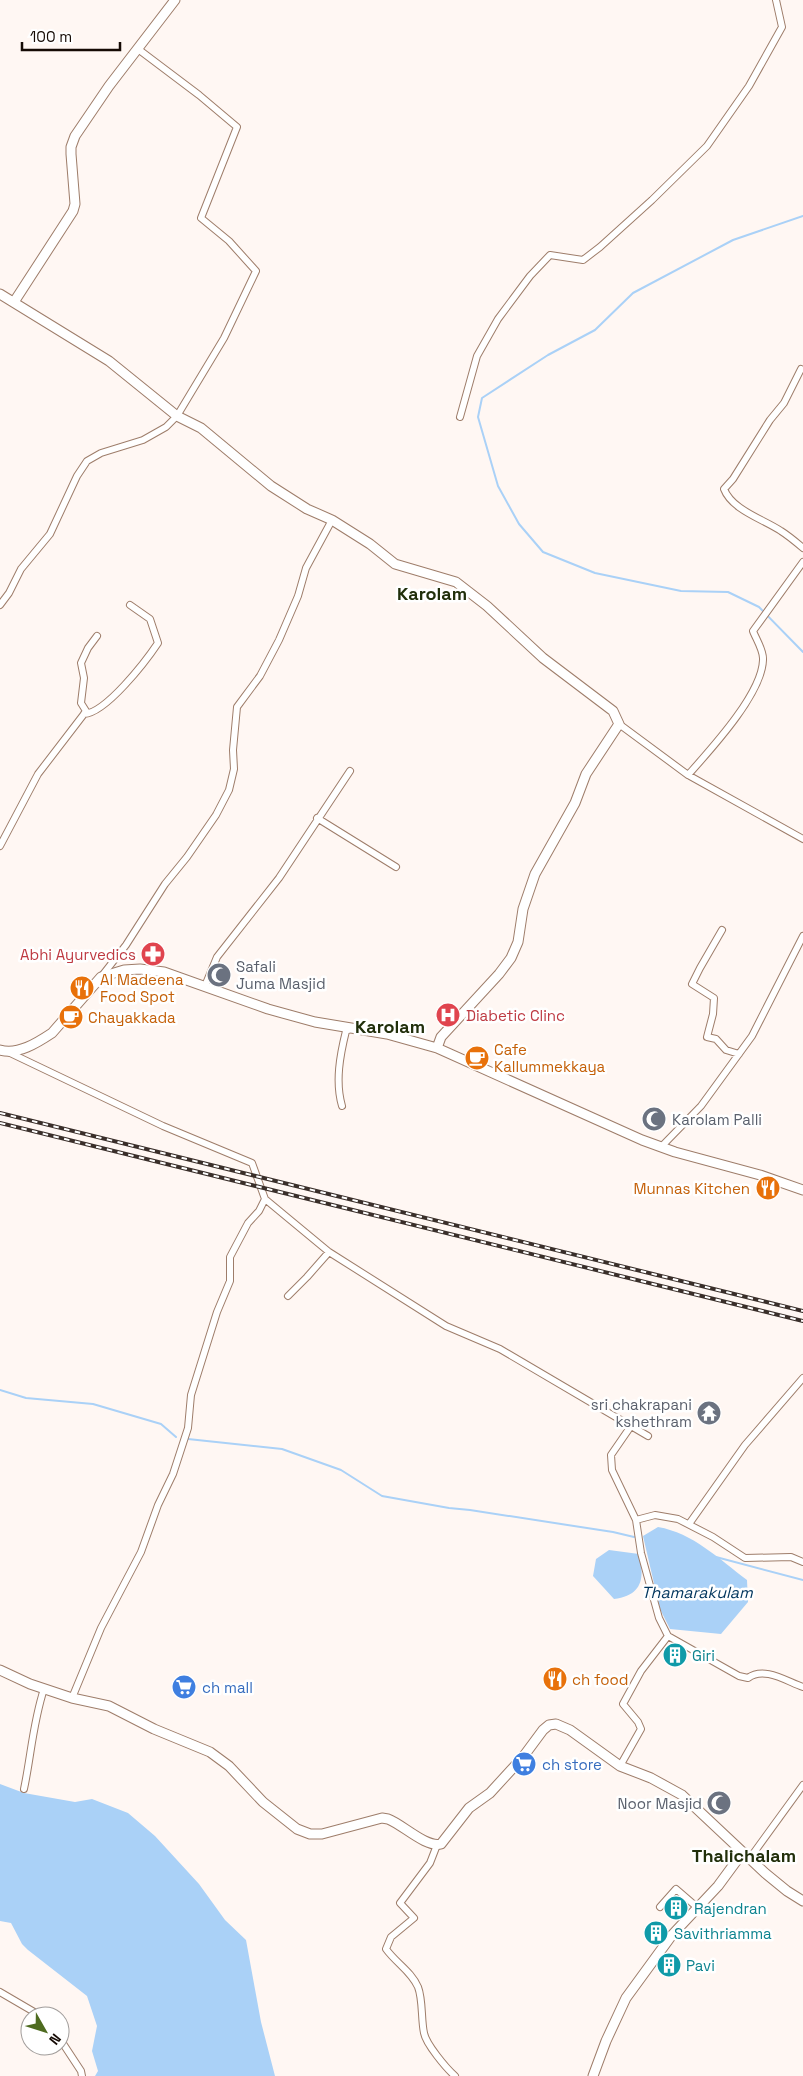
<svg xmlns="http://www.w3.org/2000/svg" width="803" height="2076" viewBox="0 0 803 2076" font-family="'Space Grotesk',sans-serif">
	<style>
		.water { fill: #aad1f7 }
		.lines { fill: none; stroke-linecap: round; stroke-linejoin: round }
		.stream { stroke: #aad1f7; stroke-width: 2 }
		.street-casing { stroke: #9e7d6a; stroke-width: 8 }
		.secondary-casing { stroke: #9e7d6a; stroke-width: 11 }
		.street { stroke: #fff; stroke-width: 6 }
		.secondary { stroke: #fff; stroke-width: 9 }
		.rail-casing { stroke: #3a2f2a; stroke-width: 4 }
		.rail { stroke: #fff; stroke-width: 2; stroke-dasharray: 5.5; stroke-linecap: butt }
		.labels { text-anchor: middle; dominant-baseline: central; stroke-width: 5; stroke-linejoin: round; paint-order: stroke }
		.health-label { font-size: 15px; fill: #be3a42; stroke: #fff; text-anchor: end }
		.worship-label { font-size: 15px; fill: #5b616d; stroke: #fff; text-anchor: start }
		.food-label { font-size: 15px; fill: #c56008; stroke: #fff; text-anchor: start }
		.culture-label { font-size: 15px; fill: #0d838f; stroke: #fff; text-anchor: start }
		.shop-label { font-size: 15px; fill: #366cbe; stroke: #fff; text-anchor: start }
		.water-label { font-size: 16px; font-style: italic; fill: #01355d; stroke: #fff }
		.quarter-label { font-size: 18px; font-weight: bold; fill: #212f0b; stroke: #fff }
	</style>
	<rect width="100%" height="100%" fill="#fff7f3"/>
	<path class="water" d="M 658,1527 C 693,1533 719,1559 747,1580 L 748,1602 L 721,1634 L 670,1629 L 660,1609 L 643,1536 Z
		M 609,1550 L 639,1554 C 645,1579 642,1595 614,1599 L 593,1576 L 596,1559 Z
		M 0,1784 L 24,1793 L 75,1802 L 92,1799 L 128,1813 L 155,1836 L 199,1884 L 225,1920 L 246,1940 L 261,2022 L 275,2076 L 95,2076 L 98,2071 L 92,2051 L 97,2026 L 87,1996 L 28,1950 L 22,1944 L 11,1923 L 0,1921 Z"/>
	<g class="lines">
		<path class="stream" d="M 803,216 L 733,240 L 633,293 L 595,330 L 548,355 L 482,398 L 478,417 L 498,486 L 519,524 L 543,552 L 595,573 L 681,591 L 728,592 L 759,607 L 803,652
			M 0,1390 L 26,1398 L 93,1404 L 161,1424 L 176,1437
			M 188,1439 L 282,1449 L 341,1470 L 382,1496 L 449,1508 L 470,1510 L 613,1532 L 634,1537
			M 716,1557 L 803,1580"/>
		<defs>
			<path id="street" d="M 801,369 L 784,403 L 770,420 L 733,479 L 724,489 C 732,510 763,519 781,531 C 789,536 796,542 803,548
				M 460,417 L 477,356 L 498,319 L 530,276 L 550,255 L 583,260 L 600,247 L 652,200 L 707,146 L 749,86 L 782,27 L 776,0
				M 0,605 L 9,593 L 21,569 L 50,534 L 77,476 L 87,461 L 101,453 L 143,440 L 166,427 L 177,416 L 224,338 L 256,271 L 229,241 L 201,218 L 237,127 L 199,95 L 138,49
				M 84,714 C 106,713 146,661 158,643 L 150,619 L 130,605
				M 619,724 L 688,775 L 803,839
				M 688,775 C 711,749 762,694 763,660 C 764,651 756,639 753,631 L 803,562
				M 317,818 L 396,867
				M 0,846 L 38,774 L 84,714 L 86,711 L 81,703 L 84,678 L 81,663 L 88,648 L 97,636
				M 722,930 L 700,968 L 692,984 L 714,998 L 713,1014 L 707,1037 L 716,1039 L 726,1050 L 739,1054
				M 101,977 L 126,945 L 165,884 L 187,857 L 216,815 L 229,790 L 234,769 L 233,750 L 237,707 L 260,676 L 279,640 L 298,596 L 306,568 L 332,520
				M 205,986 L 217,957 L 279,878 L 350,771
				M 8,1052 L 163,1126 L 252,1163 L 265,1199 L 329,1252 L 446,1326 L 500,1349 L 631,1426 L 611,1455 L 612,1470 L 636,1520 L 641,1553 L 659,1618 L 668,1636 L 641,1671 L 623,1704 L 638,1722 L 641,1729 L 620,1766
				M 342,1106 C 335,1082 340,1055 346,1031 L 352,1028
				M 661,1147 L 701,1106 L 752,1036 L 803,936
				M 288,1296 L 307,1277 L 329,1252
				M 631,1426 L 648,1436
				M 636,1520 L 655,1515 L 678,1519 L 713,1537 L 745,1558 L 791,1557 L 803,1562
				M 689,1524 L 745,1445 L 803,1378
				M 668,1636 L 739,1676 L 748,1678 C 764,1666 786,1681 803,1687
				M 72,1698 L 101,1628 L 141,1552 L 158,1505 L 173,1474 L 188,1428 L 191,1395 L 217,1312 L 230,1281 L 230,1257 L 248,1223 L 259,1211 L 265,1199
				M 24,1789 C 31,1756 33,1722 44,1689
				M 437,1845 L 430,1863 L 400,1903 L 414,1918 L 391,1937 L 386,1949 C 396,1963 411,1971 418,1987 C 423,2000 421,2019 424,2033 C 426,2044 446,2068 455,2076
				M 750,1858 L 803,1785
				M 660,1907 L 676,1889 L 698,1908
				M 0,1992 L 41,2016
				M 60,2039 L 81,2071 L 82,2076"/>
			<path id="secondary" d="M 0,294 L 109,361 L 177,416 L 201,428 L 271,486 L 307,509 L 332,520 L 370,544 L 395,564 L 456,582 L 487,606 L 543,658 L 613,711 L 619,724 L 586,774 L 575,803 L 535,874 L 523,909 L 518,942 L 511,958 L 499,974 L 441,1037 L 437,1048
				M 14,302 L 73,211 L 75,204 L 71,154 L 71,147 L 75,136 L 109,86 L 175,0
				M 0,1050 C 18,1055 37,1043 52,1033 L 101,977 L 124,970 L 140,969 L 164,972 L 268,1009 L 315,1022 L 387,1034 L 437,1048 L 642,1140 L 675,1152 L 760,1175 L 803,1190
				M 0,1670 L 30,1684 L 72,1698 L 109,1706 L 154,1729 L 210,1752 L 229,1766 L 263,1802 L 297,1829 L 310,1834 L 322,1834 L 382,1818 L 388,1819 C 402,1824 426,1848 441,1844 L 469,1808 L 490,1793 L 523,1757 L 543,1730 L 549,1725 L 556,1724 L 570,1730 L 620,1766 L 651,1778 L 682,1795 L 765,1873 L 787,1891 L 803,1901
				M 593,2076 L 606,2041 L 626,1998 L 672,1935 L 718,1886 L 743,1852"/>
		</defs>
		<use href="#street" class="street-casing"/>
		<use href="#secondary" class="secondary-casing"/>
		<use href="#street" class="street"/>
		<use href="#secondary" class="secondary"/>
		<defs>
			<path id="rail" d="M 0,1113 L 803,1311
				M 0,1123 L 803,1321"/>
		</defs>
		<use href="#rail" class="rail-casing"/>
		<use href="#rail" class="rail"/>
	</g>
	<defs>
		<symbol id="pharmacy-disc" viewBox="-11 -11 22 22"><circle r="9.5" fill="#e0444e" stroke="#fff"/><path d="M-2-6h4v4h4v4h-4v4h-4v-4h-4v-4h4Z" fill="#fff"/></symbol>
		<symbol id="mosque-disc" viewBox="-11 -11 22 22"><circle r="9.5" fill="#6b7280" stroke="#fff"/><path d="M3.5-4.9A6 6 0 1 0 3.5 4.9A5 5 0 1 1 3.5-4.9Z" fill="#fff"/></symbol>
		<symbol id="restaurant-disc" viewBox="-11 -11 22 22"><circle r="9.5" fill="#e8710a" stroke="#fff"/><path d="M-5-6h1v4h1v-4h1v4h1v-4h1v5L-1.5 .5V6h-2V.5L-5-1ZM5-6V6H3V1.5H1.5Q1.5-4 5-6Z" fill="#fff"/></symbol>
		<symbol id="hospital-disc" viewBox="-11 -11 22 22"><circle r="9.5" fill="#e0444e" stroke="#fff"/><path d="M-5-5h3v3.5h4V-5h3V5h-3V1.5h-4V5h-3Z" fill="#fff"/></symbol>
		<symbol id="cafe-disc" viewBox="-11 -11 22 22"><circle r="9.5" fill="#e8710a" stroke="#fff"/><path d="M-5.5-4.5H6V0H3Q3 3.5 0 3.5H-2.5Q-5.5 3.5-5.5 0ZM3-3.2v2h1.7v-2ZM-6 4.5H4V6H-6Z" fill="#fff"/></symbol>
		<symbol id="temple-disc" viewBox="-11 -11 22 22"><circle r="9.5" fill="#6b7280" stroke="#fff"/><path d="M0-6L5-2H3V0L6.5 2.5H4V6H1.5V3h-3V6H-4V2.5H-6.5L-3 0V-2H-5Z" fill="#fff"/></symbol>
		<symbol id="building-disc" viewBox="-11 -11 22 22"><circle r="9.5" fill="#0f9aa8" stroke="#fff"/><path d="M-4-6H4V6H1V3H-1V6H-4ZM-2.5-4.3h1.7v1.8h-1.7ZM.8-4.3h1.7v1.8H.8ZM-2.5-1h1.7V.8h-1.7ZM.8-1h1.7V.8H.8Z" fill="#fff"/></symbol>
		<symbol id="supermarket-disc" viewBox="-11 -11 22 22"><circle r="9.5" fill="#3f7fe0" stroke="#fff"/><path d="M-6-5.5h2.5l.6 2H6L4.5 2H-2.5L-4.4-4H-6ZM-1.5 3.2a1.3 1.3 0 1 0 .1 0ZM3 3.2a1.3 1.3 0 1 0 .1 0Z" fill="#fff"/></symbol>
	</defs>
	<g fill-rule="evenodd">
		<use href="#pharmacy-disc" x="139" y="940" width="28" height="28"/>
		<use href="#mosque-disc" x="205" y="961" width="28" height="28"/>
		<use href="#restaurant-disc" x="68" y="974" width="28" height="28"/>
		<use href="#hospital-disc" x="434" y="1001" width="28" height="28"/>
		<use href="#cafe-disc" x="57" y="1003" width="28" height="28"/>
		<use href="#cafe-disc" x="463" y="1044" width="28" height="28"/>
		<use href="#mosque-disc" x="640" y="1105" width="28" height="28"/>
		<use href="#restaurant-disc" x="754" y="1174" width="28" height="28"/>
		<use href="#temple-disc" x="695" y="1399" width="28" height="28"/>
		<use href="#building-disc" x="661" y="1641" width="28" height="28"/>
		<use href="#restaurant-disc" x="541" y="1665" width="28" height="28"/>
		<use href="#supermarket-disc" x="170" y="1673" width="28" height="28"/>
		<use href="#supermarket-disc" x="510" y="1750" width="28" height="28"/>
		<use href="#mosque-disc" x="705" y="1789" width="28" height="28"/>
		<use href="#building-disc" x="662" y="1894" width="28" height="28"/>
		<use href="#building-disc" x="642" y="1919" width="28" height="28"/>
		<use href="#building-disc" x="655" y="1951" width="28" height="28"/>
	</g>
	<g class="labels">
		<g class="health-label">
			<text x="136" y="954">Abhi Ayurvedics</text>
			<text x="466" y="1015" text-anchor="start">Diabetic Clinc</text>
		</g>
		<g class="worship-label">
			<text x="236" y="966">Safali<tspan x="236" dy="17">Juma Masjid</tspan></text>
			<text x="672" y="1119">Karolam Palli</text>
			<text x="692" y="1404" text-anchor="end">sri chakrapani<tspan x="692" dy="17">kshethram</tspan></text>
			<text x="702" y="1803" text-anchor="end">Noor Masjid</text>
		</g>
		<g class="food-label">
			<text x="100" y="979">Al Madeena<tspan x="100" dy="17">Food Spot</tspan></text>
			<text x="88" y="1017">Chayakkada</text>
			<text x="494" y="1049">Cafe<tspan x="494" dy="17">Kallummekkaya</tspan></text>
			<text x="750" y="1188" text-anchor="end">Munnas Kitchen</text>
			<text x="572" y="1679">ch food</text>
		</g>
		<g class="culture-label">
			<text x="692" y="1655">Giri</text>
			<text x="694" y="1908">Rajendran</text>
			<text x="674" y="1933">Savithriamma</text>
			<text x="686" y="1965">Pavi</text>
		</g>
		<g class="shop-label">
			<text x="202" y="1687">ch mall</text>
			<text x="542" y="1764">ch store</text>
		</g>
		<g class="water-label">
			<text x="697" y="1592">Thamarakulam</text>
		</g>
		<g class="quarter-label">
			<text x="432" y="593">Karolam</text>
			<text x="390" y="1026">Karolam</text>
			<text x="744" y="1855">Thalichalam</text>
		</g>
	</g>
	<g transform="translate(45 2031) rotate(129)"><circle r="24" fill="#ffffff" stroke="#a19d9b"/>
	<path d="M0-4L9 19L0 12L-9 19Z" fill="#4e6b20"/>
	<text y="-8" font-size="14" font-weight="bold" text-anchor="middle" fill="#150a04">N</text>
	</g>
	<path d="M22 42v8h98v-8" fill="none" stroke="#150a04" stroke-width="2.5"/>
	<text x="30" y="42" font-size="15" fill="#150a04" stroke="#ffffff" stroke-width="4" paint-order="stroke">100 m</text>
</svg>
